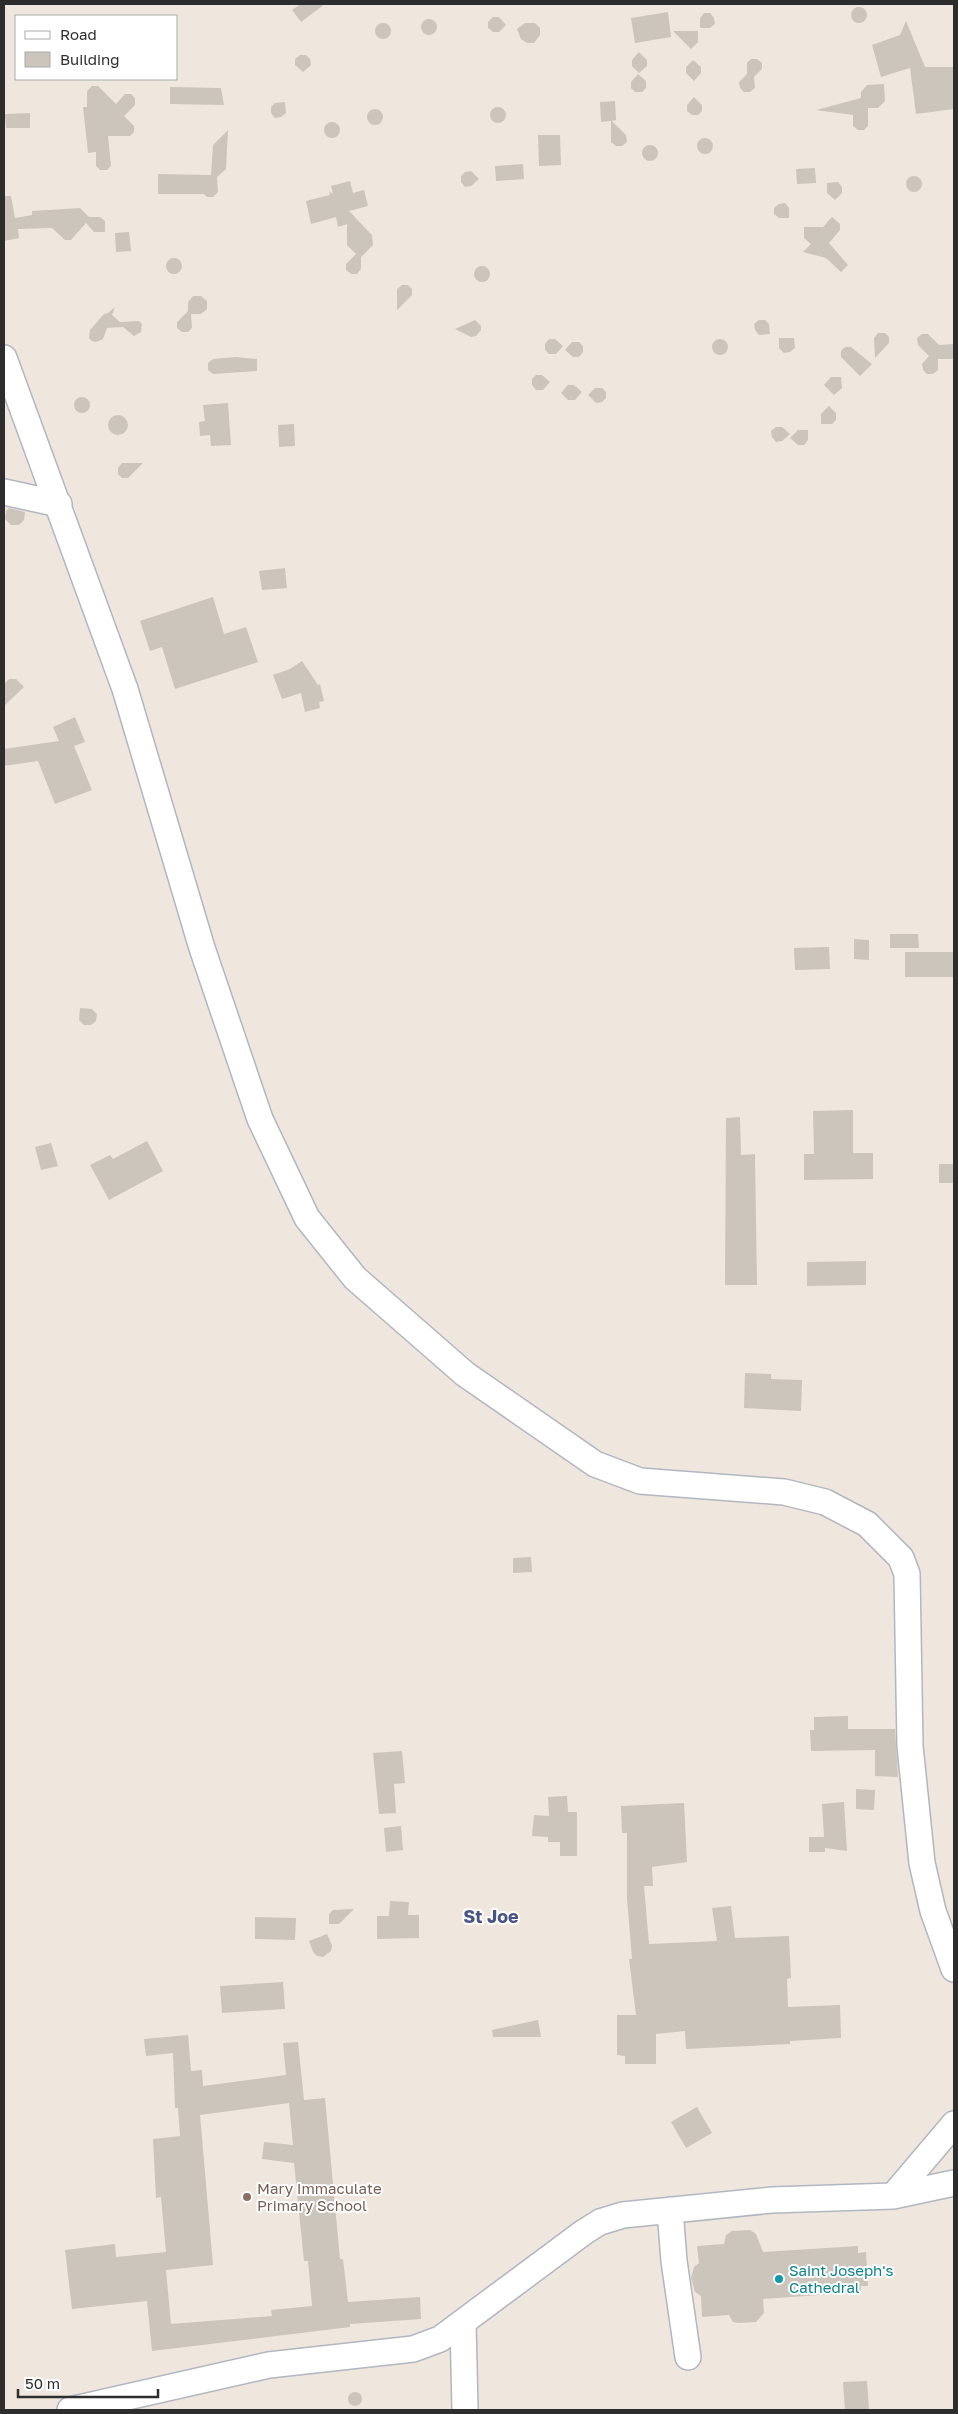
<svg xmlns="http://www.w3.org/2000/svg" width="958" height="2414" viewBox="0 0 958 2414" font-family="'Golos Text',sans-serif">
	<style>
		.building { fill: #cbc5bc; fill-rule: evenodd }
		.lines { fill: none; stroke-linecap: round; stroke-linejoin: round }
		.minor-casing { stroke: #b2b6c1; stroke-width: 28 }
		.minor { stroke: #fff; stroke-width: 25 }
		.education-dot { fill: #8d6e63; stroke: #fff; stroke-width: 2 }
		.culture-dot { fill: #0f9aa8; stroke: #fff; stroke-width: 2 }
		.labels { text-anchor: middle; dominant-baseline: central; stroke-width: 4; stroke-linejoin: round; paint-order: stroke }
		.education-label { font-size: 15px; fill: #785e54; stroke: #fff; text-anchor: start }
		.culture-label { font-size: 15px; fill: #0d838f; stroke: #fff; text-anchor: start }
		.quarter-label { font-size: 18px; font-weight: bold; fill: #485582; stroke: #fff }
	</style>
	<rect width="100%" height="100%" fill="#efe7de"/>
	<path class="building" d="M 301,4 L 325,4 L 301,22 L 292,10 Z
		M851 15a8 8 0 1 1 16 0a8 8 0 1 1-16 0Z
		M 668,12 L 671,37 L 635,43 L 631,18 Z
		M 704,13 L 710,13 L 714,18 L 715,24 L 710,28 L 700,28 L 700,18 Z
		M 493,17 L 499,17 L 506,25 L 499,32 L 493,32 L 488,28 L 488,22 Z
		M421 27a8 8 0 1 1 16 0a8 8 0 1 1-16 0Z
		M 906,21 L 925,67 L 954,67 L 954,109 L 916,114 L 910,68 L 881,77 L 872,45 L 900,35 Z
		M 525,23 L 535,23 L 540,28 L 540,35 L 534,43 L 527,43 L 521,39 L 517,29 Z
		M375 31a8 8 0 1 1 16 0a8 8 0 1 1-16 0Z
		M 673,31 L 698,31 L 698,42 L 691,49 Z
		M 639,52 L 647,60 L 647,66 L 639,73 L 632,66 L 632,60 Z
		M 300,55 L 306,55 L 310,59 L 311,65 L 303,72 L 295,65 L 295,59 Z
		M 751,59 L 757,59 L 762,63 L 762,69 L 754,77 L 755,88 L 750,92 L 744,92 L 740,88 L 739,82 L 747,74 L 747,63 Z
		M 693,60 L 701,67 L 701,73 L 694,81 L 686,73 L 686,67 Z
		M 638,74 L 646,81 L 646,88 L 642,92 L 635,92 L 631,88 L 631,82 Z
		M 884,84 L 885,101 L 878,108 L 868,108 L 868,126 L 864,130 L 858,130 L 853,126 L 853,115 L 816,110 L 861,98 L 861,92 L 867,85 Z
		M 92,86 L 98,86 L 116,104 L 125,94 L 131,94 L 135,98 L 135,105 L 124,116 L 134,126 L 134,132 L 130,136 L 108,136 L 111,166 L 107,170 L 100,170 L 96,166 L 96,152 L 88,153 L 83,107 L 87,107 L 87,91 Z
		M 170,87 L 221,88 L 224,105 L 170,104 Z
		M 694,97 L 702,105 L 702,111 L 698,115 L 692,115 L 687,111 L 687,105 Z
		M 615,101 L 616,120 L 612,121 L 626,135 L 627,142 L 622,146 L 616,146 L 611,142 L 611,121 L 601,122 L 600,102 Z
		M 285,102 L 286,113 L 281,117 L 275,118 L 271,113 L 271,107 L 275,103 Z
		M490 115a8 8 0 1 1 16 0a8 8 0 1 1-16 0Z
		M367 117a8 8 0 1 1 16 0a8 8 0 1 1-16 0Z
		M 30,113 L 30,128 L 6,128 L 5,114 Z
		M324 130a8 8 0 1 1 16 0a8 8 0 1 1-16 0Z
		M 228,130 L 226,169 L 217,177 L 218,192 L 213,197 L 207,197 L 204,194 L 158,194 L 158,174 L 211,175 L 213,145 Z
		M 538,135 L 560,135 L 561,165 L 539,166 Z
		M697 146a8 8 0 1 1 16 0a8 8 0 1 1-16 0Z
		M642 153a8 8 0 1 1 16 0a8 8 0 1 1-16 0Z
		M 523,164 L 524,179 L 496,181 L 495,166 Z
		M 815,168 L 816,183 L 797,184 L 796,169 Z
		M 471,171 L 479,179 L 471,186 L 465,187 L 461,182 L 461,176 L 465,172 Z
		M906 184a8 8 0 1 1 16 0a8 8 0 1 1-16 0Z
		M 350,181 L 353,193 L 364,190 L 368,206 L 349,211 L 372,235 L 373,245 L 361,257 L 361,269 L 357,274 L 351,274 L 346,270 L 346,264 L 356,254 L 347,245 L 347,224 L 338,227 L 336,217 L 311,224 L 306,201 L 330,195 L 329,191 L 333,194 L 331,186 Z
		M 838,182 L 842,187 L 842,193 L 835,200 L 827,193 L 827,183 Z
		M 4,196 L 11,196 L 15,218 L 32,215 L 32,211 L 80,208 L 89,217 L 100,217 L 105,221 L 105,232 L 94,232 L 86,223 L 71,240 L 65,240 L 52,228 L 18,229 L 19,238 L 4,241 Z
		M 785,203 L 789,208 L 789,218 L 779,218 L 774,214 L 774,208 L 779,204 Z
		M 832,217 L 840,224 L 840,230 L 829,243 L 848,265 L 841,272 L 826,258 L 803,252 L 811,244 L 804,238 L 804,227 L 823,227 Z
		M 129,232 L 131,251 L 116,252 L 115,233 Z
		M166 266a8 8 0 1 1 16 0a8 8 0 1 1-16 0Z
		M474 274a8 8 0 1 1 16 0a8 8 0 1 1-16 0Z
		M 402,285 L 408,285 L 412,289 L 412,295 L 397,310 L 397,289 Z
		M 193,296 L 201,296 L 207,301 L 207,309 L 201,314 L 191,314 L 192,328 L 188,332 L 182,332 L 177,328 L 177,322 L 188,311 L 188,302 Z
		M 115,307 L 112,315 L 120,322 L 139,321 L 142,324 L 141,332 L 134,336 L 123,327 L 107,328 L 103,339 L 96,342 L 92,341 L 89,338 L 90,330 L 104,314 L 108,313 Z
		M 475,320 L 481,326 L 481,330 L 476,336 L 471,337 L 455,329 Z
		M 759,320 L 765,320 L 769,324 L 770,334 L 759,335 L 755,330 L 754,324 Z
		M 878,333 L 885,333 L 889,337 L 889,343 L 875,358 L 874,338 Z
		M 922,334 L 928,334 L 939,345 L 954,344 L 954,359 L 938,359 L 938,370 L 933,374 L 927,374 L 923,370 L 922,364 L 929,356 L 918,345 L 917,338 Z
		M 779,338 L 794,338 L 795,348 L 790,352 L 784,353 L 779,348 Z
		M 549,339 L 555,339 L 563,346 L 556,354 L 549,354 L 545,350 L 545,344 Z
		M712 347a8 8 0 1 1 16 0a8 8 0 1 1-16 0Z
		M 572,342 L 579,342 L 583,346 L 583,352 L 579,357 L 573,357 L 565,350 Z
		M 845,347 L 851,347 L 872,364 L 860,376 L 841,357 L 841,351 Z
		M 236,357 L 257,359 L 257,371 L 213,374 L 208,370 L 208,363 L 213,359 Z
		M 536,375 L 542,375 L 550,382 L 543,390 L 536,390 L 532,385 L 532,379 Z
		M 831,377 L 841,377 L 842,388 L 834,395 L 824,385 Z
		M 568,385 L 574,385 L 582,392 L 575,400 L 568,400 L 561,393 Z
		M 595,388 L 602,388 L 606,392 L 606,398 L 602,402 L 596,403 L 588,395 Z
		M74 405a8 8 0 1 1 16 0a8 8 0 1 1-16 0Z
		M 228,403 L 231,445 L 211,446 L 210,435 L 200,436 L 199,422 L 205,421 L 203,405 Z
		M 829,406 L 836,413 L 836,420 L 832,424 L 821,424 L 821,414 Z
		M108 425a10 10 0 1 1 20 0a10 10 0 1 1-20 0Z
		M 294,424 L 295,446 L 279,447 L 278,425 Z
		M 776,427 L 782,427 L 790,434 L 782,441 L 776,442 L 772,437 L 771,431 Z
		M 798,430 L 808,430 L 808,440 L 804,445 L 798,445 L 790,438 Z
		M 122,463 L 143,463 L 128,478 L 122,478 L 118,474 L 118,468 Z
		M 9,508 L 25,512 L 24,520 L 19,525 L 11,525 L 5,519 L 6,511 Z
		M 285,568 L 287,588 L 262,590 L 259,571 Z
		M 213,597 L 224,634 L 246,627 L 258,662 L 175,689 L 162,647 L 150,651 L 140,621 Z
		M 302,661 L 318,685 L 320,684 L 324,701 L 319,702 L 320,708 L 305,712 L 301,693 L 282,699 L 273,675 L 290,669 Z
		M 9,679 L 16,679 L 24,687 L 4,706 L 5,683 Z
		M 75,717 L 85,742 L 74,746 L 92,790 L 55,804 L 38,761 L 4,766 L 4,749 L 59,741 L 53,727 Z
		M 890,934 L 918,934 L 919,948 L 890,948 Z
		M 854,939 L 869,940 L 869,960 L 854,959 Z
		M 829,947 L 830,969 L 795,970 L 794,948 Z
		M 905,952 L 954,952 L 954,977 L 905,977 Z
		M 80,1008 L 92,1009 L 97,1014 L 96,1021 L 91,1025 L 84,1025 L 79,1020 Z
		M 853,1110 L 853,1153 L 873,1153 L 873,1179 L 804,1180 L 804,1154 L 814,1154 L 813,1111 Z
		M 740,1117 L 741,1155 L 755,1154 L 757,1285 L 725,1285 L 726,1118 Z
		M 147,1141 L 163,1171 L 109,1200 L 90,1165 L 110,1155 L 113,1159 Z
		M 51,1143 L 58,1166 L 41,1170 L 35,1147 Z
		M 939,1164 L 954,1164 L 954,1183 L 939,1183 Z
		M 866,1261 L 866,1285 L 807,1286 L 807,1262 Z
		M 745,1373 L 771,1374 L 771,1379 L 802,1380 L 801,1411 L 744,1408 Z
		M 531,1557 L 532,1572 L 513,1573 L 513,1558 Z
		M 848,1716 L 848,1729 L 895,1729 L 898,1777 L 875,1776 L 875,1750 L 811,1751 L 810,1730 L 814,1730 L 814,1717 Z
		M 402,1751 L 405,1783 L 394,1784 L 396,1813 L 379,1814 L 373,1753 Z
		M 856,1789 L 875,1790 L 874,1810 L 856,1809 Z
		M 567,1796 L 568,1812 L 577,1812 L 577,1856 L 560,1856 L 560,1842 L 548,1842 L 548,1837 L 532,1836 L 534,1815 L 549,1816 L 548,1797 Z
		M 844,1802 L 847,1851 L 825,1848 L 825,1852 L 809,1852 L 809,1837 L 824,1837 L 822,1804 Z
		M 684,1803 L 687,1862 L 652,1867 L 653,1886 L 644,1886 L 649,1944 L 717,1941 L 712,1908 L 731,1906 L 735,1938 L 789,1936 L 791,1978 L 787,1979 L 788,2007 L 840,2005 L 841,2038 L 790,2041 L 790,2044 L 686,2049 L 685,2031 L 656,2034 L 656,2064 L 625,2064 L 625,2056 L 617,2055 L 617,2015 L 636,2015 L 629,1959 L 632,1959 L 627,1898 L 627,1833 L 622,1833 L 621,1806 Z
		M 401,1826 L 403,1850 L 386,1852 L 384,1828 Z
		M 390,1901 L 409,1902 L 408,1915 L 419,1915 L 419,1938 L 377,1939 L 377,1916 L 389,1916 Z
		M 354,1909 L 339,1924 L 329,1924 L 329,1914 L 333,1910 Z
		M 255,1917 L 296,1918 L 295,1940 L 255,1939 Z
		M 327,1934 L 332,1945 L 331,1951 L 323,1957 L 317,1956 L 313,1952 L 309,1941 Z
		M 283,1982 L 285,2009 L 222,2013 L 220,1986 Z
		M 538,2020 L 541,2037 L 493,2037 L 492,2030 Z
		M 188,2035 L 191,2071 L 202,2070 L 203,2086 L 286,2075 L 283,2043 L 298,2042 L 304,2100 L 325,2098 L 340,2259 L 343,2259 L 348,2302 L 420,2297 L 421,2319 L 350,2324 L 350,2327 L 152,2351 L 147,2301 L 72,2309 L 65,2250 L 115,2244 L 116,2257 L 166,2252 L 161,2197 L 156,2198 L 153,2139 L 180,2136 L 178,2108 L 175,2108 L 173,2053 L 146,2056 L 144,2039 ZM 289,2103 L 293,2145 L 264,2142 L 262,2159 L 294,2163 L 304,2261 L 308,2261 L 312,2306 L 271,2310 L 272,2316 L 171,2324 L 166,2270 L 213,2265 L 200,2115 Z
		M 697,2107 L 712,2133 L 686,2148 L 671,2122 Z
		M 750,2230 L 756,2234 L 763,2252 L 858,2246 L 858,2253 L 866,2252 L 868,2286 L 861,2286 L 861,2292 L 763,2299 L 764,2313 L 756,2322 L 738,2323 L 733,2322 L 729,2315 L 702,2317 L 701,2296 L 695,2292 L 691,2278 L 694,2267 L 699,2263 L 697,2246 L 724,2244 L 726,2235 L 732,2231 Z
		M 867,2381 L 869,2410 L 845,2410 L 843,2382 Z
		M348 2399a7 7 0 1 1 14 0a7 7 0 1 1-14 0Z"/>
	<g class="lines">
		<defs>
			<path id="minor" d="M 4,358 L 125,689 L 202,948 L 260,1119 L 307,1218 L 355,1278 L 465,1374 L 595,1464 L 640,1481 L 784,1492 L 825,1502 L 867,1524 L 901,1558 L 907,1574 L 910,1746 L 922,1863 L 933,1911 L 954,1969
				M 4,492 L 59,504
				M 893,2196 L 954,2124
				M 670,2210 L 674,2261 L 688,2357
				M 463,2323 L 465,2410
				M 70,2410 L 269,2365 L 413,2349 L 440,2339 L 584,2232 L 600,2222 L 623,2215 L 772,2200 L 893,2196 L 954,2183"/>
		</defs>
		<use href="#minor" class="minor-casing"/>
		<use href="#minor" class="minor"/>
	</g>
	<circle class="education-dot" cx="247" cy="2197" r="5"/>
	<circle class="culture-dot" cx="779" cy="2279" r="5"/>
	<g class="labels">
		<g class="education-label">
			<text x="257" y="2188">Mary Immaculate<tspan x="257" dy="17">Primary School</tspan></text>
		</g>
		<g class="culture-label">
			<text x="789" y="2270">Saint Joseph's<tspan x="789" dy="17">Cathedral</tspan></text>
		</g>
		<g class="quarter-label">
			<text x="491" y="1916">St Joe</text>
		</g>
	</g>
	<rect width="958" height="2414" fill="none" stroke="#2d2d2d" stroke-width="10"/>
	<rect x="15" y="15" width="162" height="65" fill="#ffffff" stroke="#ababab"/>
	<rect x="25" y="31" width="25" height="8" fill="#ffffff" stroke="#ababab"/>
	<text x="60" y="40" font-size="15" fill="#2d2d2d">Road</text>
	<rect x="25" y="52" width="25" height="15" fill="#cbc5bc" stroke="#ababab"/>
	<text x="60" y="65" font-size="15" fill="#2d2d2d">Building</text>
	<path d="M18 2389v8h140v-8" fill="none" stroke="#2d2d2d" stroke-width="2.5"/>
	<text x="25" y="2389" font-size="15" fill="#2d2d2d" stroke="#ffffff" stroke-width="4" paint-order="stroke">50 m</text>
</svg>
